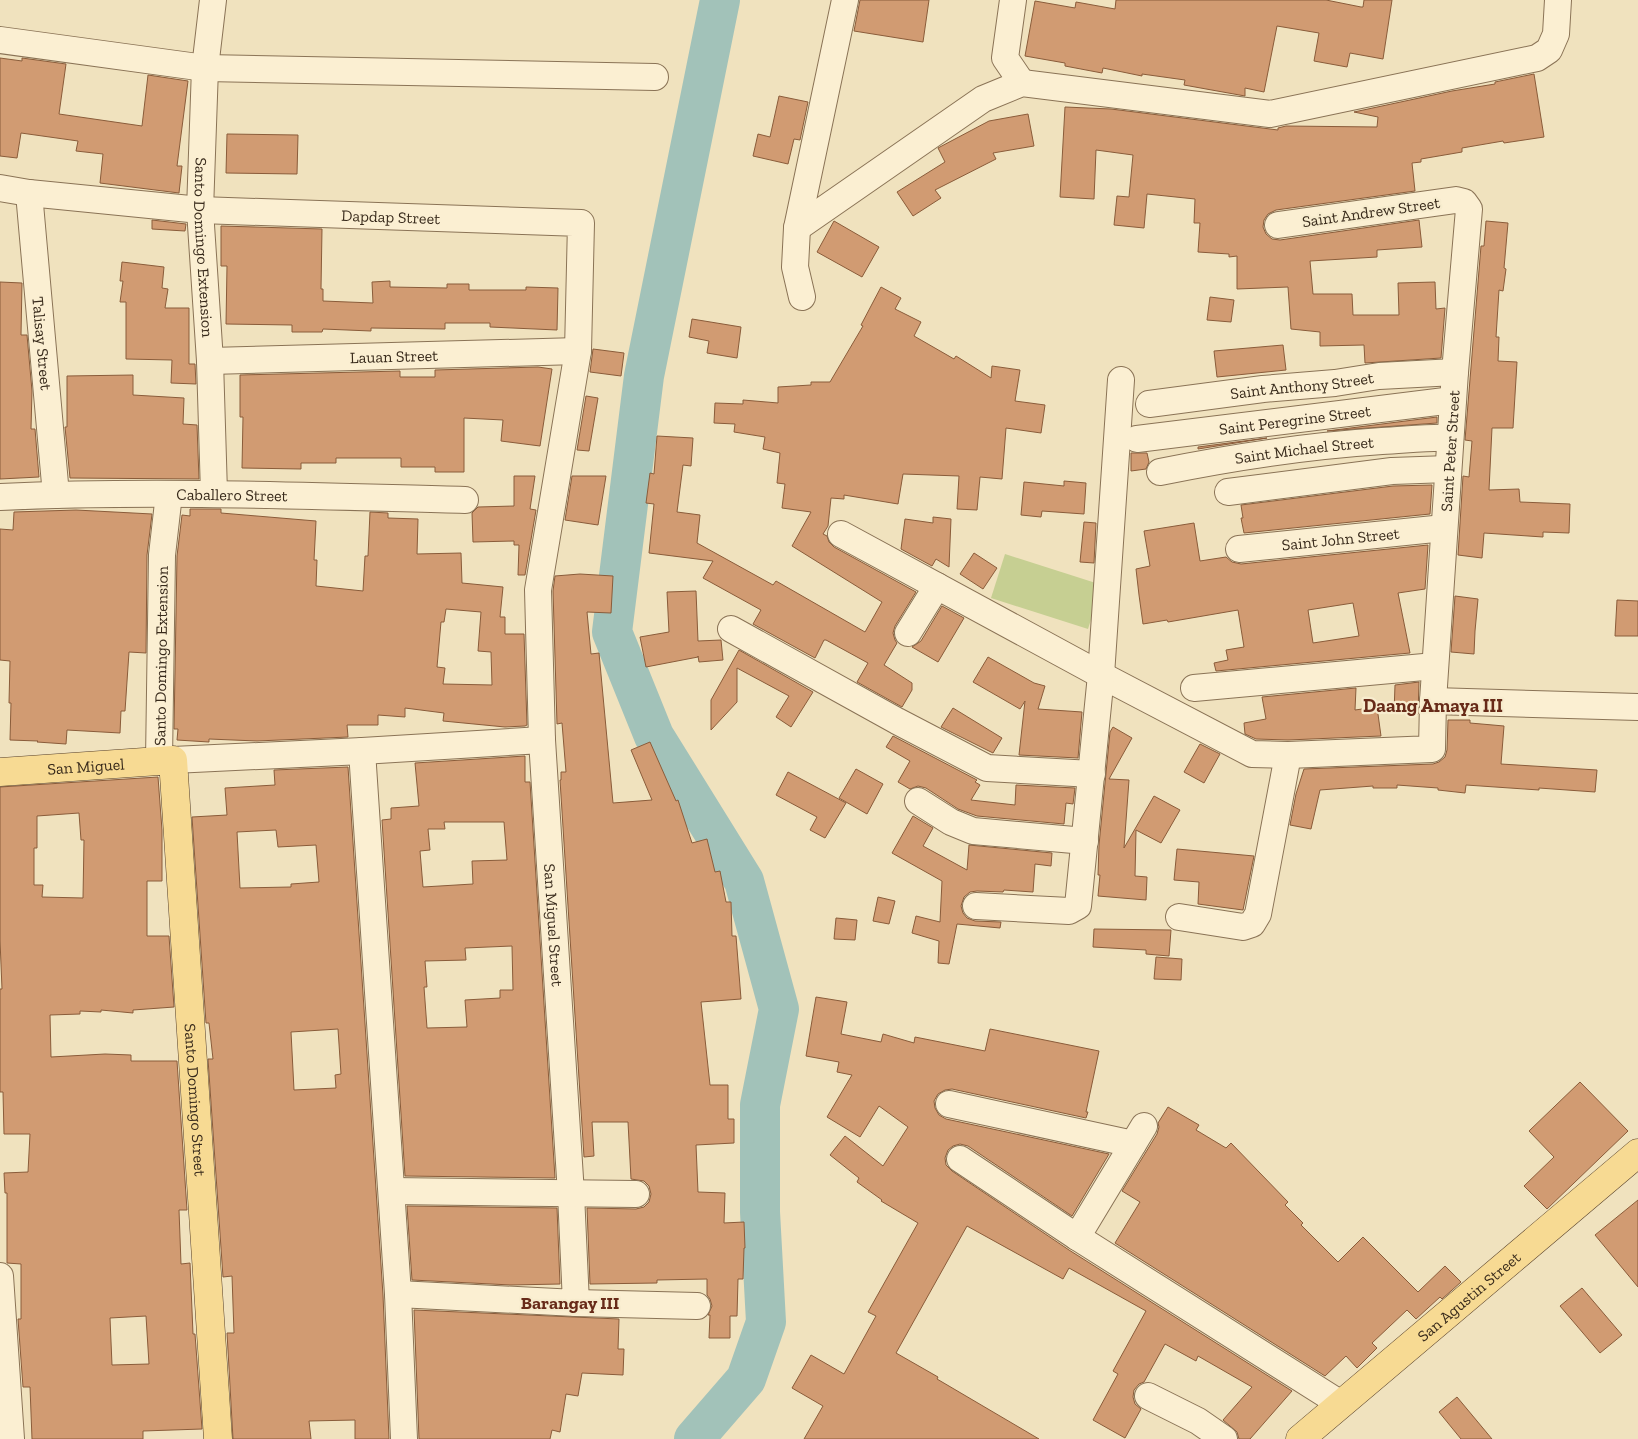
<svg xmlns="http://www.w3.org/2000/svg" width="1638" height="1439" viewBox="0 0 1638 1439" font-family="'Zilla Slab',serif">
	<style>
		.green { fill: #c6cf92 }
		.lines { fill: none; stroke-linecap: round; stroke-linejoin: round }
		.river { stroke: #a2c2b9; stroke-width: 40 }
		.building { fill: #d19b72; stroke: #8a5c3a; fill-rule: evenodd }
		.minor-casing { stroke: #8a7356; stroke-width: 28 }
		.major-casing { stroke: #57402b; stroke-width: 29 }
		.minor { stroke: #fbefd2; stroke-width: 26 }
		.major { stroke: #f7da93; stroke-width: 28 }
		.labels { text-anchor: middle; dominant-baseline: central; stroke-width: 4.5; stroke-linejoin: round; paint-order: stroke }
		.street-label { font-size: 16px; fill: #382a1b; stroke: #f7ecce }
		.neighbourhood-label { font-size: 18px; font-weight: bold; fill: #672a18; stroke: #f7ecce }
		.quarter-label { font-size: 19px; font-weight: bold; fill: #672a18; stroke: #f7ecce }
	</style>
	<rect width="100%" height="100%" fill="#f0e2be"/>
	<path class="green" d="M 1005,554 L 1102,585 L 1088,629 L 991,598 Z"/>
	<g class="lines">
		<path class="river" d="M 694,1439 L 746,1379 L 766,1322 L 760,1212 L 760,1105 L 779,1009 L 744,881 L 654,736 L 612,632 L 644,376 L 720,0"/>
	</g>
	<path class="building" d="M 860,0 L 929,0 L 923,42 L 854,31 Z
		M 1116,0 L 1326,0 L 1361,7 L 1363,7 L 1364,0 L 1392,0 L 1383,59 L 1350,53 L 1347,67 L 1314,61 L 1319,33 L 1277,26 L 1264,92 L 1245,88 L 1245,96 L 1184,85 L 1185,80 L 1142,74 L 1142,76 L 1103,68 L 1102,73 L 1065,66 L 1065,63 L 1025,56 L 1035,1 L 1075,8 L 1076,2 L 1115,9 Z
		M 0,58 L 22,61 L 22,58 L 66,64 L 59,114 L 142,126 L 148,75 L 188,81 L 177,166 L 182,166 L 179,193 L 100,183 L 103,154 L 76,151 L 78,141 L 21,133 L 17,158 L 0,156 Z
		M 1534,74 L 1544,137 L 1504,143 L 1503,141 L 1462,148 L 1462,152 L 1421,159 L 1421,162 L 1412,163 L 1415,191 L 1276,210 L 1268,214 L 1264,220 L 1263,227 L 1266,234 L 1272,239 L 1280,240 L 1419,220 L 1422,247 L 1377,250 L 1377,257 L 1310,261 L 1313,294 L 1352,294 L 1353,315 L 1399,315 L 1398,283 L 1435,282 L 1436,309 L 1445,308 L 1441,358 L 1365,363 L 1364,345 L 1320,346 L 1320,332 L 1291,329 L 1288,287 L 1237,289 L 1237,256 L 1229,257 L 1229,254 L 1198,252 L 1200,223 L 1194,223 L 1195,199 L 1147,194 L 1144,228 L 1114,225 L 1117,196 L 1129,197 L 1133,155 L 1096,150 L 1094,199 L 1060,197 L 1065,107 L 1111,109 L 1278,130 L 1278,128 L 1286,126 L 1377,127 L 1378,117 L 1354,112 L 1452,91 L 1495,84 L 1495,82 Z
		M 779,96 L 808,102 L 800,140 L 794,139 L 788,164 L 753,156 L 758,134 L 770,137 Z
		M 1028,114 L 1034,146 L 993,153 L 996,159 L 935,190 L 941,198 L 913,216 L 897,192 L 945,162 L 938,148 L 989,121 Z
		M 227,134 L 298,135 L 297,174 L 226,173 Z
		M 152,220 L 186,224 L 185,231 L 152,229 Z
		M 834,221 L 879,247 L 862,277 L 817,252 Z
		M 1486,221 L 1508,223 L 1504,268 L 1506,269 L 1503,291 L 1499,290 L 1496,337 L 1499,337 L 1498,361 L 1517,362 L 1513,428 L 1492,428 L 1489,490 L 1519,489 L 1520,502 L 1570,504 L 1569,533 L 1543,532 L 1543,537 L 1484,533 L 1482,558 L 1458,555 L 1463,476 L 1469,477 L 1472,441 L 1465,440 L 1481,246 L 1484,246 Z
		M 221,226 L 322,229 L 321,289 L 323,289 L 323,301 L 373,303 L 372,282 L 390,281 L 390,287 L 447,288 L 447,284 L 469,284 L 469,290 L 526,290 L 526,287 L 558,288 L 557,330 L 490,327 L 490,323 L 445,323 L 445,329 L 371,328 L 371,331 L 323,329 L 322,332 L 292,332 L 292,325 L 226,324 L 227,266 L 221,266 Z
		M 122,262 L 164,267 L 162,288 L 168,289 L 165,308 L 189,308 L 189,364 L 195,364 L 196,384 L 171,383 L 172,360 L 126,359 L 126,302 L 120,302 L 123,281 L 120,281 Z
		M 0,282 L 22,283 L 21,335 L 27,335 L 32,391 L 31,429 L 35,429 L 39,477 L 0,479 Z
		M 881,287 L 901,298 L 895,309 L 921,322 L 914,336 L 954,359 L 956,356 L 991,378 L 992,366 L 1020,370 L 1015,401 L 1045,405 L 1041,433 L 1006,428 L 1002,479 L 980,477 L 977,510 L 957,509 L 959,476 L 903,474 L 898,504 L 844,495 L 844,499 L 831,498 L 828,526 L 823,534 L 827,536 L 829,542 L 834,547 L 916,592 L 895,626 L 893,633 L 895,640 L 897,643 L 884,665 L 912,683 L 912,690 L 902,707 L 857,682 L 868,663 L 826,640 L 824,640 L 815,658 L 753,624 L 761,610 L 703,578 L 713,561 L 649,553 L 654,504 L 646,503 L 650,473 L 654,474 L 657,436 L 693,438 L 691,466 L 683,465 L 677,512 L 700,515 L 697,543 L 773,585 L 776,581 L 865,632 L 882,602 L 792,546 L 811,512 L 782,508 L 785,484 L 777,483 L 780,453 L 763,449 L 765,437 L 734,432 L 735,424 L 714,423 L 715,403 L 743,404 L 743,400 L 778,403 L 778,387 L 811,385 L 811,382 L 830,382 L 863,326 L 861,325 Z
		M 1210,297 L 1234,300 L 1231,322 L 1207,320 Z
		M 692,319 L 741,327 L 737,358 L 707,353 L 709,341 L 689,337 Z
		M 1283,345 L 1286,370 L 1217,377 L 1214,351 Z
		M 593,349 L 624,353 L 621,376 L 590,372 Z
		M 538,367 L 552,369 L 540,446 L 501,441 L 503,420 L 464,418 L 464,472 L 435,472 L 435,467 L 401,467 L 401,458 L 336,458 L 336,463 L 301,463 L 301,469 L 242,468 L 243,417 L 240,417 L 240,375 L 400,371 L 400,377 L 435,377 L 435,370 Z
		M 133,375 L 133,395 L 184,398 L 183,424 L 197,425 L 199,479 L 70,478 L 65,427 L 67,427 L 67,376 Z
		M 586,396 L 598,398 L 589,451 L 577,450 Z
		M 1437,417 L 1437,423 L 1327,431 Z
		M 1267,438 L 1198,449 L 1198,447 Z
		M 1131,453 L 1147,453 L 1149,462 L 1146,469 L 1131,471 Z
		M 514,476 L 535,476 L 530,509 L 536,510 L 525,575 L 518,575 L 519,545 L 514,545 L 514,541 L 473,542 L 472,513 L 478,507 L 514,506 Z
		M 572,476 L 606,476 L 598,525 L 565,520 Z
		M 1064,481 L 1086,483 L 1084,514 L 1042,511 L 1041,517 L 1021,515 L 1024,482 L 1064,486 Z
		M 1432,485 L 1430,514 L 1244,533 L 1241,518 L 1243,518 L 1241,505 L 1393,486 Z
		M 190,509 L 221,509 L 221,513 L 316,521 L 314,560 L 317,560 L 316,586 L 363,591 L 365,556 L 368,556 L 370,512 L 388,513 L 388,518 L 418,519 L 417,554 L 461,553 L 462,583 L 503,587 L 500,617 L 505,617 L 505,634 L 524,634 L 527,725 L 525,726 L 505,727 L 443,721 L 444,713 L 405,708 L 405,717 L 378,715 L 378,725 L 347,725 L 348,737 L 257,741 L 209,739 L 209,742 L 177,740 L 178,729 L 174,729 L 177,556 L 182,515 L 190,516 ZM 446,609 L 481,612 L 478,651 L 491,652 L 492,685 L 443,684 L 445,668 L 437,667 L 441,622 L 444,622 Z
		M 76,510 L 152,514 L 147,555 L 146,653 L 129,652 L 125,711 L 121,711 L 120,733 L 67,730 L 66,744 L 37,742 L 38,741 L 10,740 L 11,703 L 9,703 L 10,661 L 0,660 L 0,529 L 13,530 L 14,512 Z
		M 933,517 L 951,519 L 949,567 L 936,559 L 932,566 L 901,549 L 905,519 L 933,523 Z
		M 1084,522 L 1096,523 L 1094,563 L 1080,562 Z
		M 1194,523 L 1200,561 L 1226,557 L 1232,562 L 1241,564 L 1428,545 L 1425,589 L 1398,593 L 1410,653 L 1216,671 L 1214,663 L 1228,660 L 1226,650 L 1244,647 L 1238,610 L 1168,622 L 1167,620 L 1143,624 L 1139,595 L 1136,569 L 1150,566 L 1144,531 ZM 1353,603 L 1359,636 L 1313,643 L 1308,610 Z
		M 974,553 L 997,568 L 983,589 L 960,574 Z
		M 580,574 L 613,576 L 611,613 L 587,612 L 591,654 L 599,653 L 613,803 L 652,800 L 631,750 L 650,742 L 676,801 L 678,800 L 692,843 L 707,839 L 715,872 L 720,871 L 726,902 L 731,902 L 732,936 L 736,936 L 741,999 L 701,1002 L 710,1085 L 728,1085 L 728,1119 L 734,1119 L 734,1143 L 696,1145 L 698,1192 L 725,1193 L 724,1223 L 744,1222 L 745,1248 L 744,1248 L 743,1279 L 738,1279 L 737,1316 L 730,1316 L 730,1338 L 709,1338 L 710,1315 L 708,1315 L 712,1306 L 710,1299 L 707,1295 L 707,1279 L 657,1280 L 657,1283 L 590,1284 L 587,1208 L 636,1209 L 644,1207 L 649,1202 L 651,1194 L 649,1186 L 644,1181 L 631,1179 L 628,1122 L 592,1122 L 594,1156 L 584,1157 L 560,780 L 561,780 L 561,772 L 566,772 L 562,723 L 557,724 L 553,591 L 555,576 Z
		M 696,591 L 698,641 L 721,640 L 723,660 L 699,662 L 698,656 L 698,657 L 646,667 L 640,637 L 669,632 L 667,592 Z
		M 1455,596 L 1478,599 L 1475,631 L 1474,654 L 1451,652 Z
		M 1617,600 L 1638,601 L 1638,636 L 1615,636 Z
		M 942,606 L 964,618 L 938,662 L 912,647 L 921,641 Z
		M 739,650 L 813,692 L 791,727 L 776,717 L 789,696 L 737,668 L 737,702 L 711,730 L 711,700 Z
		M 988,657 L 1034,683 L 1045,686 L 1038,709 L 1082,712 L 1078,758 L 1019,755 L 1025,701 L 1020,709 L 973,682 Z
		M 1419,682 L 1418,714 L 1394,713 L 1395,685 Z
		M 1356,688 L 1355,710 L 1377,707 L 1381,736 L 1288,740 L 1256,739 L 1245,734 L 1244,723 L 1266,719 L 1262,697 Z
		M 953,708 L 1002,738 L 993,753 L 941,727 Z
		M 1448,720 L 1470,720 L 1470,723 L 1504,726 L 1501,764 L 1597,770 L 1595,792 L 1539,788 L 1539,790 L 1466,785 L 1465,793 L 1438,790 L 1438,788 L 1397,785 L 1397,788 L 1373,788 L 1373,786 L 1320,790 L 1311,829 L 1290,825 L 1296,794 L 1304,769 L 1433,764 L 1439,762 L 1445,757 L 1447,750 Z
		M 1113,727 L 1132,738 L 1109,779 L 1129,780 L 1124,848 L 1154,796 L 1180,810 L 1161,843 L 1136,830 L 1135,876 L 1147,877 L 1146,900 L 1098,896 L 1100,875 L 1098,875 L 1099,845 L 1110,732 Z
		M 893,736 L 977,780 L 975,782 L 980,785 L 971,800 L 1015,805 L 1016,785 L 1075,788 L 1073,804 L 1066,803 L 1064,824 L 977,816 L 958,809 L 926,788 L 918,786 L 910,789 L 898,782 L 910,761 L 886,747 Z
		M 1200,744 L 1220,754 L 1204,783 L 1184,772 Z
		M 525,756 L 525,782 L 530,782 L 555,1178 L 405,1176 L 382,820 L 391,819 L 391,808 L 419,806 L 415,763 ZM 444,822 L 504,822 L 507,860 L 472,861 L 473,884 L 423,887 L 420,851 L 430,850 L 428,829 L 445,829 ZM 512,946 L 513,990 L 500,990 L 500,998 L 465,1000 L 467,1027 L 427,1028 L 424,987 L 427,987 L 425,961 L 466,960 L 465,948 Z
		M 348,767 L 383,1295 L 389,1439 L 355,1439 L 355,1420 L 309,1421 L 311,1439 L 233,1439 L 227,1333 L 234,1333 L 232,1276 L 223,1277 L 208,1059 L 213,1059 L 209,1023 L 206,1023 L 192,817 L 227,815 L 225,788 L 275,785 L 274,770 ZM 276,830 L 278,847 L 316,845 L 319,882 L 291,884 L 291,887 L 240,888 L 237,832 ZM 338,1029 L 341,1074 L 335,1075 L 336,1088 L 294,1090 L 291,1032 Z
		M 856,769 L 883,784 L 867,814 L 839,798 Z
		M 788,772 L 846,803 L 825,838 L 810,830 L 817,817 L 776,795 Z
		M 158,777 L 162,830 L 162,881 L 147,881 L 147,936 L 169,936 L 174,1007 L 133,1010 L 133,1013 L 101,1010 L 101,1012 L 80,1011 L 80,1014 L 50,1015 L 51,1057 L 105,1054 L 131,1055 L 131,1061 L 177,1061 L 187,1210 L 179,1210 L 181,1264 L 190,1263 L 193,1334 L 195,1334 L 202,1429 L 143,1431 L 143,1439 L 32,1439 L 30,1387 L 23,1387 L 18,1319 L 21,1319 L 21,1264 L 7,1263 L 7,1193 L 5,1193 L 4,1173 L 28,1172 L 30,1134 L 4,1134 L 3,1092 L 0,1092 L 0,989 L 2,989 L 0,940 L 0,787 ZM 79,813 L 81,840 L 84,840 L 83,898 L 42,897 L 43,885 L 34,885 L 34,848 L 37,848 L 37,816 ZM 146,1316 L 149,1364 L 112,1365 L 110,1318 Z
		M 913,816 L 933,828 L 923,846 L 967,870 L 969,845 L 1052,853 L 1051,866 L 1035,864 L 1033,892 L 1004,890 L 1003,892 L 977,891 L 970,892 L 964,897 L 961,906 L 963,913 L 967,918 L 975,921 L 1001,922 L 1000,928 L 957,924 L 949,964 L 938,963 L 939,941 L 912,933 L 916,916 L 940,922 L 942,881 L 892,853 Z
		M 1177,849 L 1254,856 L 1243,910 L 1198,904 L 1199,882 L 1174,880 Z
		M 878,897 L 895,901 L 889,924 L 873,921 Z
		M 836,918 L 857,920 L 855,940 L 834,939 Z
		M 1094,929 L 1171,930 L 1169,956 L 1146,954 L 1146,950 L 1093,947 Z
		M 1156,957 L 1182,959 L 1181,980 L 1154,979 Z
		M 816,997 L 847,1002 L 841,1034 L 881,1042 L 883,1034 L 914,1043 L 915,1037 L 985,1051 L 990,1029 L 1099,1051 L 1086,1112 L 1088,1112 L 1086,1118 L 952,1089 L 945,1090 L 938,1094 L 934,1101 L 935,1108 L 939,1115 L 946,1119 L 1109,1154 L 1072,1216 L 968,1146 L 960,1144 L 953,1146 L 948,1150 L 945,1158 L 946,1165 L 952,1171 L 1069,1250 L 1292,1391 L 1250,1439 L 1239,1439 L 1237,1432 L 1223,1420 L 1252,1387 L 1198,1356 L 1196,1361 L 1165,1344 L 1144,1382 L 1139,1384 L 1134,1390 L 1133,1397 L 1135,1404 L 1141,1409 L 1125,1438 L 1093,1420 L 1118,1374 L 1113,1371 L 1146,1311 L 1069,1268 L 1063,1279 L 967,1226 L 896,1353 L 938,1377 L 937,1379 L 1039,1439 L 804,1439 L 823,1406 L 792,1388 L 811,1355 L 844,1374 L 876,1316 L 868,1312 L 918,1223 L 881,1201 L 882,1200 L 857,1182 L 859,1178 L 830,1155 L 845,1136 L 883,1166 L 908,1127 L 879,1106 L 860,1137 L 827,1117 L 852,1075 L 837,1072 L 839,1062 L 806,1056 Z
		M 1580,1082 L 1628,1131 L 1547,1209 L 1524,1186 L 1554,1157 L 1529,1131 Z
		M 1168,1107 L 1199,1125 L 1196,1130 L 1226,1148 L 1231,1143 L 1288,1202 L 1285,1205 L 1303,1223 L 1301,1225 L 1338,1262 L 1363,1237 L 1418,1292 L 1445,1266 L 1461,1282 L 1442,1299 L 1440,1297 L 1416,1319 L 1407,1310 L 1372,1343 L 1377,1348 L 1357,1368 L 1346,1356 L 1325,1376 L 1115,1243 L 1140,1202 L 1122,1191 L 1157,1134 L 1159,1127 L 1158,1123 Z
		M 1638,1200 L 1638,1287 L 1595,1235 Z
		M 407,1206 L 557,1208 L 560,1284 L 511,1285 L 412,1280 Z
		M 1582,1288 L 1622,1335 L 1600,1353 L 1560,1306 Z
		M 414,1310 L 619,1319 L 618,1349 L 624,1349 L 623,1375 L 582,1373 L 578,1396 L 566,1394 L 560,1432 L 552,1430 L 550,1439 L 419,1439 Z
		M 1457,1397 L 1492,1439 L 1461,1439 L 1439,1412 Z"/>
	<g class="lines">
		<defs>
			<g id="minor">
				<path id="s1" d="M 213,0 L 205,68 L 200,210 L 210,361 L 214,493"/>
				<path d="M 1013,0 L 1005,58 L 1022,83"/>
				<path d="M 0,40 L 205,68 L 655,77"/>
				<path id="s2" d="M 0,188 L 29,193 L 200,210 L 581,223 L 578,351 L 538,590 L 542,740"/>
				<path id="s3" d="M 29,193 L 56,495"/>
				<path d="M 797,228 L 983,99 L 1022,83 L 1270,114 L 1537,58 L 1549,50 L 1556,34 L 1558,0"/>
				<path d="M 802,297 L 795,267 L 797,228 L 845,0"/>
				<path id="s4" d="M 210,361 L 578,351"/>
				<path id="s5" d="M 1149,404 L 1263,389 L 1335,383 L 1379,376 L 1455,372"/>
				<path id="s6" d="M 1137,439 L 1453,400"/>
				<path id="s7" d="M 1160,472 C 1233,457 1307,446 1382,441 C 1405,440 1427,437 1450,438"/>
				<path d="M 1228,492 L 1392,471 L 1448,469"/>
				<path id="s8" d="M 0,497 C 155,490 310,496 465,500"/>
				<path id="s9" d="M 841,534 L 1101,675 L 1252,754 L 1288,755 L 1432,749 L 1433,701 L 1455,372 L 1469,209 L 1464,202 L 1456,200 L 1278,225"/>
				<path id="s10" d="M 1239,549 L 1444,528"/>
				<path d="M 731,629 L 897,721 L 987,768 L 1092,774"/>
				<path d="M 908,633 L 937,586"/>
				<path d="M 1194,688 L 1435,666"/>
				<path d="M 1433,701 L 1638,707"/>
				<path d="M 362,751 L 398,1294 L 404,1439"/>
				<path id="s11" d="M 159,760 L 162,555 L 169,494"/>
				<path id="s12" d="M 173,760 L 362,751 L 542,740 L 571,1194 L 576,1303 L 398,1294"/>
				<path d="M 918,801 L 951,822 L 973,831 L 1085,841"/>
				<path d="M 976,906 L 1069,911 L 1078,906 L 1101,675 L 1121,380"/>
				<path d="M 1179,917 L 1243,927 L 1252,924 L 1258,914 L 1288,755"/>
				<path d="M 949,1104 L 1133,1144"/>
				<path d="M 960,1159 L 1077,1237 L 1341,1404"/>
				<path d="M 392,1191 L 636,1194"/>
				<path d="M 1077,1237 L 1144,1126"/>
				<path d="M 0,1276 L 11,1439"/>
				<path d="M 576,1303 L 697,1306"/>
				<path d="M 1148,1396 L 1198,1421 L 1224,1439"/>
			</g>
			<g id="major">
				<path id="s13" d="M 0,772 L 173,760 L 218,1439"/>
				<path id="s14" d="M 1300,1439 L 1638,1153"/>
			</g>
		</defs>
		<use href="#minor" class="minor-casing"/>
		<use href="#major" class="major-casing"/>
		<use href="#minor" class="minor"/>
		<use href="#major" class="major"/>
	</g>
	<g class="labels">
		<g class="street-label">
			<text transform="translate(1371 212) rotate(-8)">Saint Andrew Street</text>
			<text stroke="none"><textPath href="#s2" startOffset="392">Dapdap Street</textPath></text>
			<text stroke="none"><textPath href="#s1" startOffset="248">Santo Domingo Extension</textPath></text>
			<text stroke="none"><textPath href="#s3" startOffset="151">Talisay Street</textPath></text>
			<text stroke="none"><textPath href="#s4" startOffset="184">Lauan Street</textPath></text>
			<text stroke="none"><textPath href="#s5" startOffset="154">Saint Anthony Street</textPath></text>
			<text stroke="none"><textPath href="#s6" startOffset="159">Saint Peregrine Street</textPath></text>
			<text stroke="none"><textPath href="#s7" startOffset="146">Saint Michael Street</textPath></text>
			<text stroke="none"><textPath href="#s9" startOffset="945">Saint Peter Street</textPath></text>
			<text stroke="none"><textPath href="#s8" startOffset="232">Caballero Street</textPath></text>
			<text stroke="none"><textPath href="#s10" startOffset="102">Saint John Street</textPath></text>
			<text stroke="none"><textPath href="#s11" startOffset="104">Santo Domingo Extension</textPath></text>
			<text stroke="none"><textPath href="#s13" startOffset="86">San Miguel</textPath></text>
			<text stroke="none"><textPath href="#s12" startOffset="555">San Miguel Street</textPath></text>
			<text stroke="none"><textPath href="#s13" startOffset="514">Santo Domingo Street</textPath></text>
			<text stroke="none"><textPath href="#s14" startOffset="221">San Agustin Street</textPath></text>
		</g>
		<g class="neighbourhood-label">
			<text x="570" y="1303">Barangay III</text>
		</g>
		<g class="quarter-label">
			<text x="1433" y="705">Daang Amaya III</text>
		</g>
	</g>
</svg>
